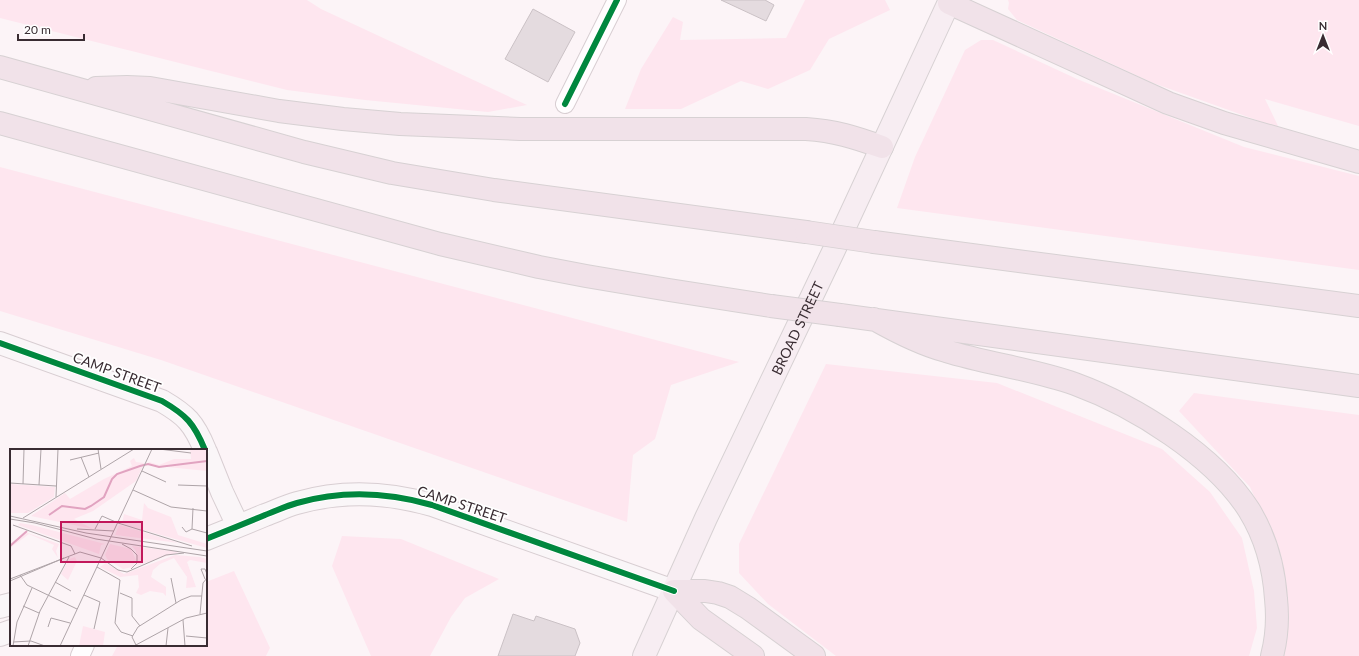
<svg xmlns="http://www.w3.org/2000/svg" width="1359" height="656" viewBox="0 0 1359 656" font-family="Lato,sans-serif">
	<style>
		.green { fill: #fee6ef }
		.building { fill: #e4dbdf; stroke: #cac1c5 }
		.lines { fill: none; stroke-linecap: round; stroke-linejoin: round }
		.street-casing { stroke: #d8ced2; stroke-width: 20 }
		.secondary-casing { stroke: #d8ced2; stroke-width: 24 }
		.primary-casing { stroke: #d7d1d3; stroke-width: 24 }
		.highway-casing { stroke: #d7d1d3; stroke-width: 24 }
		.street { stroke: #fffdfe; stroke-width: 18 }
		.secondary { stroke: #faf6f8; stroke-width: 22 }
		.primary { stroke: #f7edf2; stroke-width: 22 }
		.highway { stroke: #f1e2e9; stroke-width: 22 }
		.highway-bridge-casing { stroke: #d7d1d3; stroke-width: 24; stroke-linecap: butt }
		.highway-bridge { stroke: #f1e2e9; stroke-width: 22 }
		.cycleway-casing { stroke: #fff; stroke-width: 8 }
		.cycleway { stroke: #00873e; stroke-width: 6 }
		.labels { text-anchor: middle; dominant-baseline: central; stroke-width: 3.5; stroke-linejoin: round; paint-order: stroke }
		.street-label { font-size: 14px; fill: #392c32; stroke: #fff }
		.inset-river { fill: none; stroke: #e1a3c0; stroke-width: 2 }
		.inset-road { fill: none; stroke: #aea4a8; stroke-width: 1 }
		.view { fill: #c2185b; fill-opacity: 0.15; stroke: #c2185b; stroke-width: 2 }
		.inset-edge { fill: none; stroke: #392c32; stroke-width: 2 }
	</style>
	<rect width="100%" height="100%" fill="#fcf4f7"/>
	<path class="green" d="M 0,0 L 307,0 L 321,9 L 527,105 L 488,112 L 365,100 L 287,90 L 0,18 Z
		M 805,0 L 885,0 L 890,10 L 829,39 L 810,70 L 768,89 L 741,81 L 681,109 L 625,109 L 641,69 L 673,17 L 683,22 L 680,40 L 786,38 Z
		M 1008,0 L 1359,0 L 1359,126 L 1265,99 L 1279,128 L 1153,83 L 1017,20 L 1008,9 L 1009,3 Z
		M 981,40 L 993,40 L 1077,79 L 1244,147 L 1359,176 L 1359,270 L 897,208 L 915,157 L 965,50 Z
		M 0,167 L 739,362 L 671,385 L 655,439 L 633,455 L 627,522 L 161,360 L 0,311 Z
		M 826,364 L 997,383 L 1162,449 L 1210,492 L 1242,538 L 1254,591 L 1257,628 L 1249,656 L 836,656 L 768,604 L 739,573 L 739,544 Z
		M 1194,393 L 1359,415 L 1359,656 L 1279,656 L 1278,550 L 1250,487 L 1179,411 Z
		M 342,536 L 401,539 L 499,579 L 465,598 L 451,617 L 430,656 L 371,656 L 332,566 Z
		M 234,571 L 270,648 L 266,656 L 112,656 L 118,645 L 206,645 L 206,582 Z"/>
	<path class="building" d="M 721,0 L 765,0 L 774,5 L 766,21 Z
		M 533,9 L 575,32 L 548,82 L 505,59 Z
		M 513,614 L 534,621 L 536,616 L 575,629 L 580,643 L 575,656 L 498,656 Z"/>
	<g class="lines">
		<defs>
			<path id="street" d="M 565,104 L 617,0
				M 80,656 L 85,645"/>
			<path id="secondary" d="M 0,343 L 162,401 C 186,415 194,423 205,450
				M 206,452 L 222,492 L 238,526
				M 206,539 C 226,531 246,523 265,515 C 276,511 286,506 297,503 C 342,490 387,492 432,505 L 674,591
				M 0,607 L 11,604
				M 0,635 L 11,631"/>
			<g id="primary">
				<path id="s1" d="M 644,656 L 706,518 L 834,250 L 950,0"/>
			</g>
			<path id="highway" d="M 949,3 L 1168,103 L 1224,123 L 1359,162
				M 0,67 L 304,152 L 392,173 L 494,190 L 806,232
				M 96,88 L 127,87 L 150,88 L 279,111 L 343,119 L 400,124 L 520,129 L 806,129 C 835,131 854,137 882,147
				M 0,123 L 440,244 L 539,267 L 586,276 L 669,290 L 771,306
				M 874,242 L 1359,306
				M 840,315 L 1359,386
				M 874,319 C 897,332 920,344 946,351 C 988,364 1033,369 1075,384 C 1135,406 1214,455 1249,510 C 1265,536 1274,568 1276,599 C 1278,618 1277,637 1272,656
				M 674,591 L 705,591 L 718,593 L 730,597 L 748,608 L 814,656
				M 674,591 L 701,619 L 753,656"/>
		</defs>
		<use href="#street" class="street-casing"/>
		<use href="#secondary" class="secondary-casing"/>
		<use href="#primary" class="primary-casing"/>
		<use href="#highway" class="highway-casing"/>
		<use href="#street" class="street"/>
		<use href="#secondary" class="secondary"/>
		<use href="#primary" class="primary"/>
		<use href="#highway" class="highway"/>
		<defs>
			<path id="highway-bridge" d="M 806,232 L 874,242
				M 771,306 L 840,315"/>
		</defs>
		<use href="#highway-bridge" class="highway-bridge-casing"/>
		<use href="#highway-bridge" class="highway-bridge"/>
		<defs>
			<path id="cycleway" d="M 565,104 L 617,0
				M 0,343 L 162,401 C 186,415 194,423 205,450
				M 206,539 C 226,531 246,523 265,515 C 276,511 286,506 297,503 C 342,490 387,492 432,505 L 674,591"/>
		</defs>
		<use href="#cycleway" class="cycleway-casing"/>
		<use href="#cycleway" class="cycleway"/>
	</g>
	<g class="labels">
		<g class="street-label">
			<text stroke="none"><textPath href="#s1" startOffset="362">BROAD STREET</textPath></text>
			<text transform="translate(117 372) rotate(20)">CAMP STREET</text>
			<text transform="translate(462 504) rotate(18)">CAMP STREET</text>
		</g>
	</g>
	<g transform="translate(10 449)">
		<rect width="197" height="197" fill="#fcf4f7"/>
		<path d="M 180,0 L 197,0 L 197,22 L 137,16 L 139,13 L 149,16 L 164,10 L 181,10 ZM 124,9 L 126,13 L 134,14 L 126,32 L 83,62 L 64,70 L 83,80 L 21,67 L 55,44 L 60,50 L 94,30 L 122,17 L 120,12 ZM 0,35 L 45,38 L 44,48 L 18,64 L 0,64 ZM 134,54 L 138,59 L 161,68 L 168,86 L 197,95 L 197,99 L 112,75 L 114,65 L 132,71 ZM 10,74 L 22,76 L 95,95 L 91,96 L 89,105 L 8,76 ZM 109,76 L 110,76 L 169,94 L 105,86 ZM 15,83 L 49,95 L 46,102 L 48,109 L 42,100 L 44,96 L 19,85 L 0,99 L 0,95 ZM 100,95 L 121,100 L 126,111 L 123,118 L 113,120 L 97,110 L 95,106 ZM 122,97 L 169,103 L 126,117 L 126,102 ZM 165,106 L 190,108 L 197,110 L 197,114 L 180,111 L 177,113 L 186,138 L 176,139 L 177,128 L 164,109 L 150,115 L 143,121 L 141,128 L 156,138 L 156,147 L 153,144 L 140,142 L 131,146 L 126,144 L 129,138 L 128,126 L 110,128 L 90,118 L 96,114 L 114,125 ZM 65,108 L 67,112 L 58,131 L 51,125 L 59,110 ZM 73,177 L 95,183 L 93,197 L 69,197 Z" fill="#fee6ef"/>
		<path class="inset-river" d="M 39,66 L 52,57 L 75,60 L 81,57 L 94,48 L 102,30 L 107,25 L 130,17 L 138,15 L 149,18 L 197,12M 0,97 L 17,82"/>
		<path class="inset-road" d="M 88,0 L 91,20M 149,0 L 181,4M 71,8 L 79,28M 60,11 L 89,4M 132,22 L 156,33M 0,34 L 46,37M 13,35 L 14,0M 29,36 L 31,0M 168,36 L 197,37M 123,41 L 161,58 L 197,62M 46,48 L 48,0M 0,67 L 76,84 L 197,102M 13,69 L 124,0M 0,70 L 25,74 L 86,90 L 197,107M 108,74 L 182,97M 3,76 L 61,97 L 65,105M 172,78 L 176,83 L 182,80M 67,80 L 104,82M 85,80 L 92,67 L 108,74M 182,80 L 183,59M 182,80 L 197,84M 112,95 L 121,100 L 127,106 L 127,114 L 121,120M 91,109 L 108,121 L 117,123 L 156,106 L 174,104M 87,118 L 110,131 L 105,174 L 111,183 L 123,187M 10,126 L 17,136 L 67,160M 161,129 L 166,154M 0,130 L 70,103 L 91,109M 195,130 L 191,120 L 195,120 L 197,125M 0,132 L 54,109M 45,133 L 61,142M 110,144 L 122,149 L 122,167 L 130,177M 74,146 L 90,153 L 84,180M 13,157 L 29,164M 190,165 L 193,134 L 197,129M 173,171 L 175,197M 38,178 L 41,169 L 60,174M 176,187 L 197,189M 3,193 L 21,192 L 35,197M 126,196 L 122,188 L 128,178 L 171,151 L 181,147 L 192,147M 3,197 L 7,173 L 22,139M 18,197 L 30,162 L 59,108M 50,197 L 142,0M 124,197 L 176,169 L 197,164M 156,197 L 158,179"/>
		<path class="view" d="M 51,73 L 132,73 L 132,113 L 51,113 Z"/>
		<rect width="197" height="197" class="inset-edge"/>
	</g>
	<g transform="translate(1323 36)" stroke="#ffffff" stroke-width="3" paint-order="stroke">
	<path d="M0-3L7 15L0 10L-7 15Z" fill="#392c32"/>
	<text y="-6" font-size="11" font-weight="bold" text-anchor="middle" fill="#392c32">N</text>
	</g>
	<path d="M18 34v6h66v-6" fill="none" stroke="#392c32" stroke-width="2"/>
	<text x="24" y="34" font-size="12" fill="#392c32" stroke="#ffffff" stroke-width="3" paint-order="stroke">20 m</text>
</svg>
